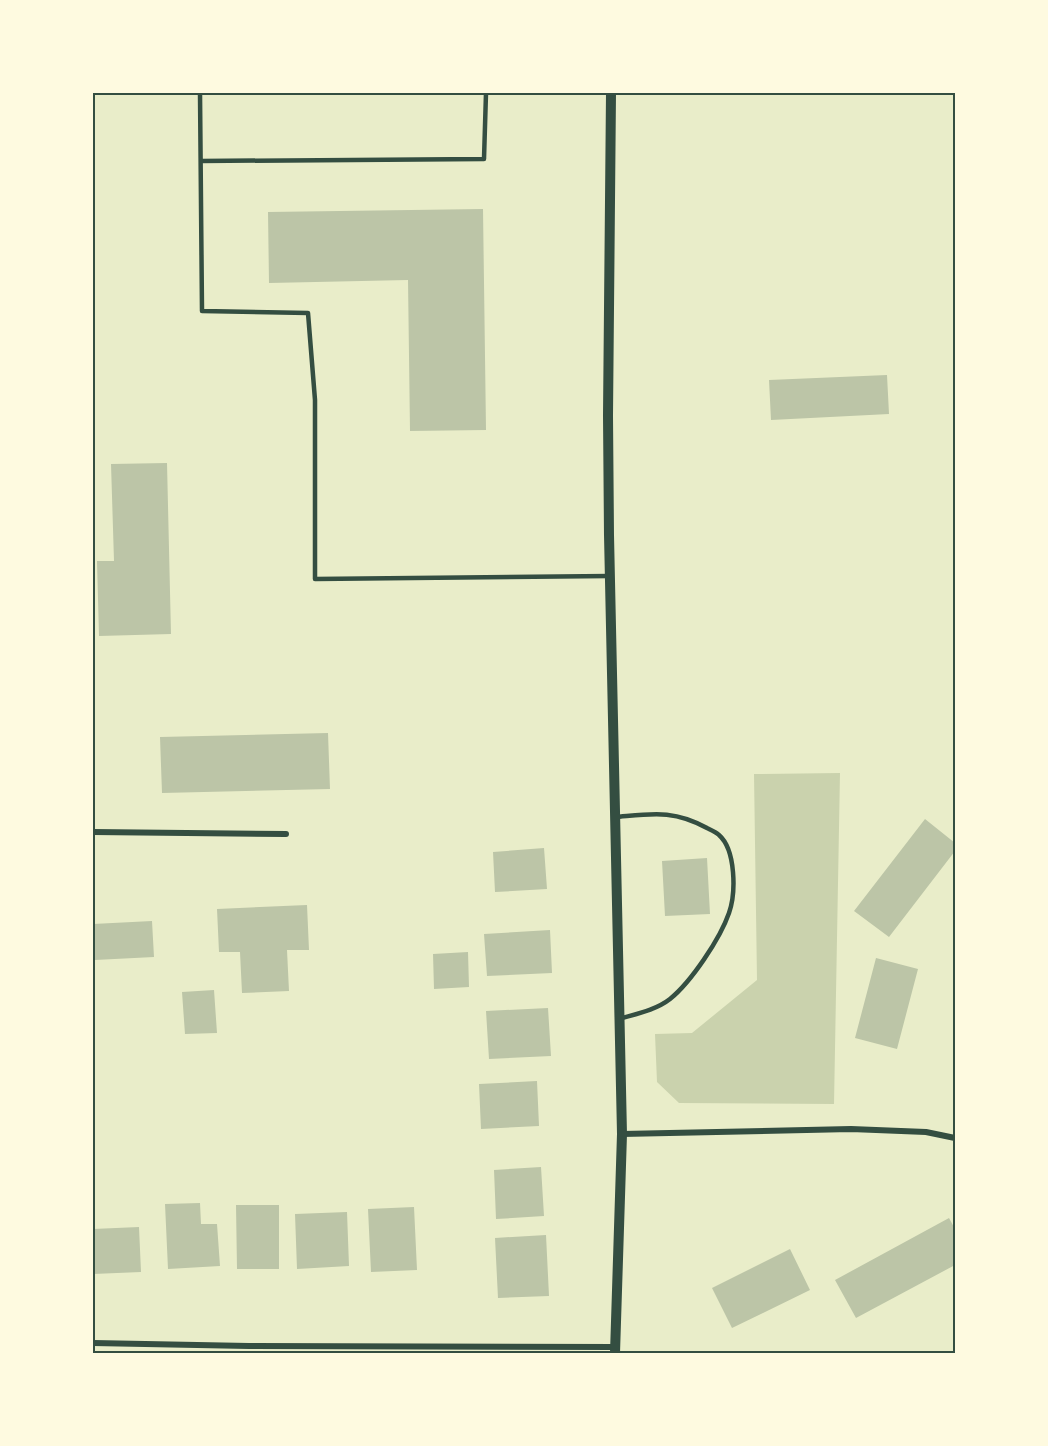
<svg xmlns="http://www.w3.org/2000/svg" width="1048" height="1446" viewBox="0 0 1048 1446" font-family="'Archivo Narrow',sans-serif">
	<style>
		.green { fill: #cad2ad }
		.building { fill: #bcc5a7 }
		.lines { fill: none; stroke-linecap: round; stroke-linejoin: round }
		.service { stroke: #344e41; stroke-width: 4.5 }
		.minor { stroke: #344e41; stroke-width: 6 }
		.tertiary { stroke: #344e41; stroke-width: 10 }
		.neatline { fill: none; stroke: #344e41; stroke-width: 2 }
	</style>
	<rect width="100%" height="100%" fill="#e9edc9"/>
	<path class="green" d="M 840,773 L 834,1104 L 679,1103 L 657,1082 L 655,1034 L 692,1033 L 757,980 L 754,774 Z"/>
	<path class="building" d="M 483,209 L 486,430 L 410,431 L 408,280 L 269,283 L 268,212 Z
		M 887,375 L 889,414 L 771,420 L 769,380 Z
		M 167,463 L 171,634 L 99,636 L 97,561 L 114,561 L 111,464 Z
		M 328,733 L 330,789 L 162,793 L 160,737 Z
		M 925,819 L 955,843 L 955,851 L 889,937 L 854,911 Z
		M 544,848 L 547,889 L 495,892 L 493,852 Z
		M 707,858 L 710,914 L 665,916 L 662,861 Z
		M 307,905 L 309,950 L 287,950 L 289,991 L 242,993 L 240,952 L 219,952 L 217,909 Z
		M 152,921 L 154,957 L 95,960 L 93,924 Z
		M 550,930 L 552,973 L 487,976 L 484,934 Z
		M 468,952 L 469,987 L 434,989 L 433,954 Z
		M 876,958 L 918,969 L 897,1049 L 855,1038 Z
		M 214,990 L 217,1033 L 185,1034 L 182,992 Z
		M 548,1008 L 551,1056 L 489,1059 L 486,1011 Z
		M 537,1081 L 539,1126 L 481,1129 L 479,1084 Z
		M 541,1167 L 544,1216 L 496,1219 L 494,1170 Z
		M 200,1203 L 201,1224 L 217,1224 L 220,1266 L 168,1269 L 165,1204 Z
		M 236,1205 L 279,1205 L 279,1269 L 237,1269 Z
		M 414,1207 L 417,1270 L 371,1272 L 368,1209 Z
		M 347,1212 L 349,1266 L 297,1269 L 295,1214 Z
		M 949,1218 L 955,1229 L 955,1265 L 856,1318 L 835,1280 Z
		M 139,1227 L 141,1272 L 93,1274 L 93,1229 Z
		M 546,1235 L 549,1296 L 498,1298 L 495,1238 Z
		M 790,1249 L 810,1290 L 732,1328 L 712,1288 Z"/>
	<g class="lines">
		<path class="service" d="M 200,93 L 202,311 L 308,313 L 315,400 L 315,579 L 610,576
			M 201,161 L 484,159 L 486,93
			M 614,817 C 651,814 673,809 707,828 C 711,830 716,832 719,835 C 736,850 736,893 729,913 C 720,939 691,982 670,999 C 656,1010 636,1014 619,1019"/>
		<path class="minor" d="M 93,832 L 286,834
			M 622,1134 L 851,1129 L 926,1132 L 955,1138
			M 93,1343 L 249,1346 L 615,1347"/>
		<path class="tertiary" d="M 611,93 L 608,416 L 609,535 L 622,1134 L 615,1353"/>
	</g>
	<rect width="1048" height="1446" fill="none" stroke="#fefae0" stroke-width="189"/>
	<rect x="94" y="94" width="860" height="1258" class="neatline"/>
</svg>
